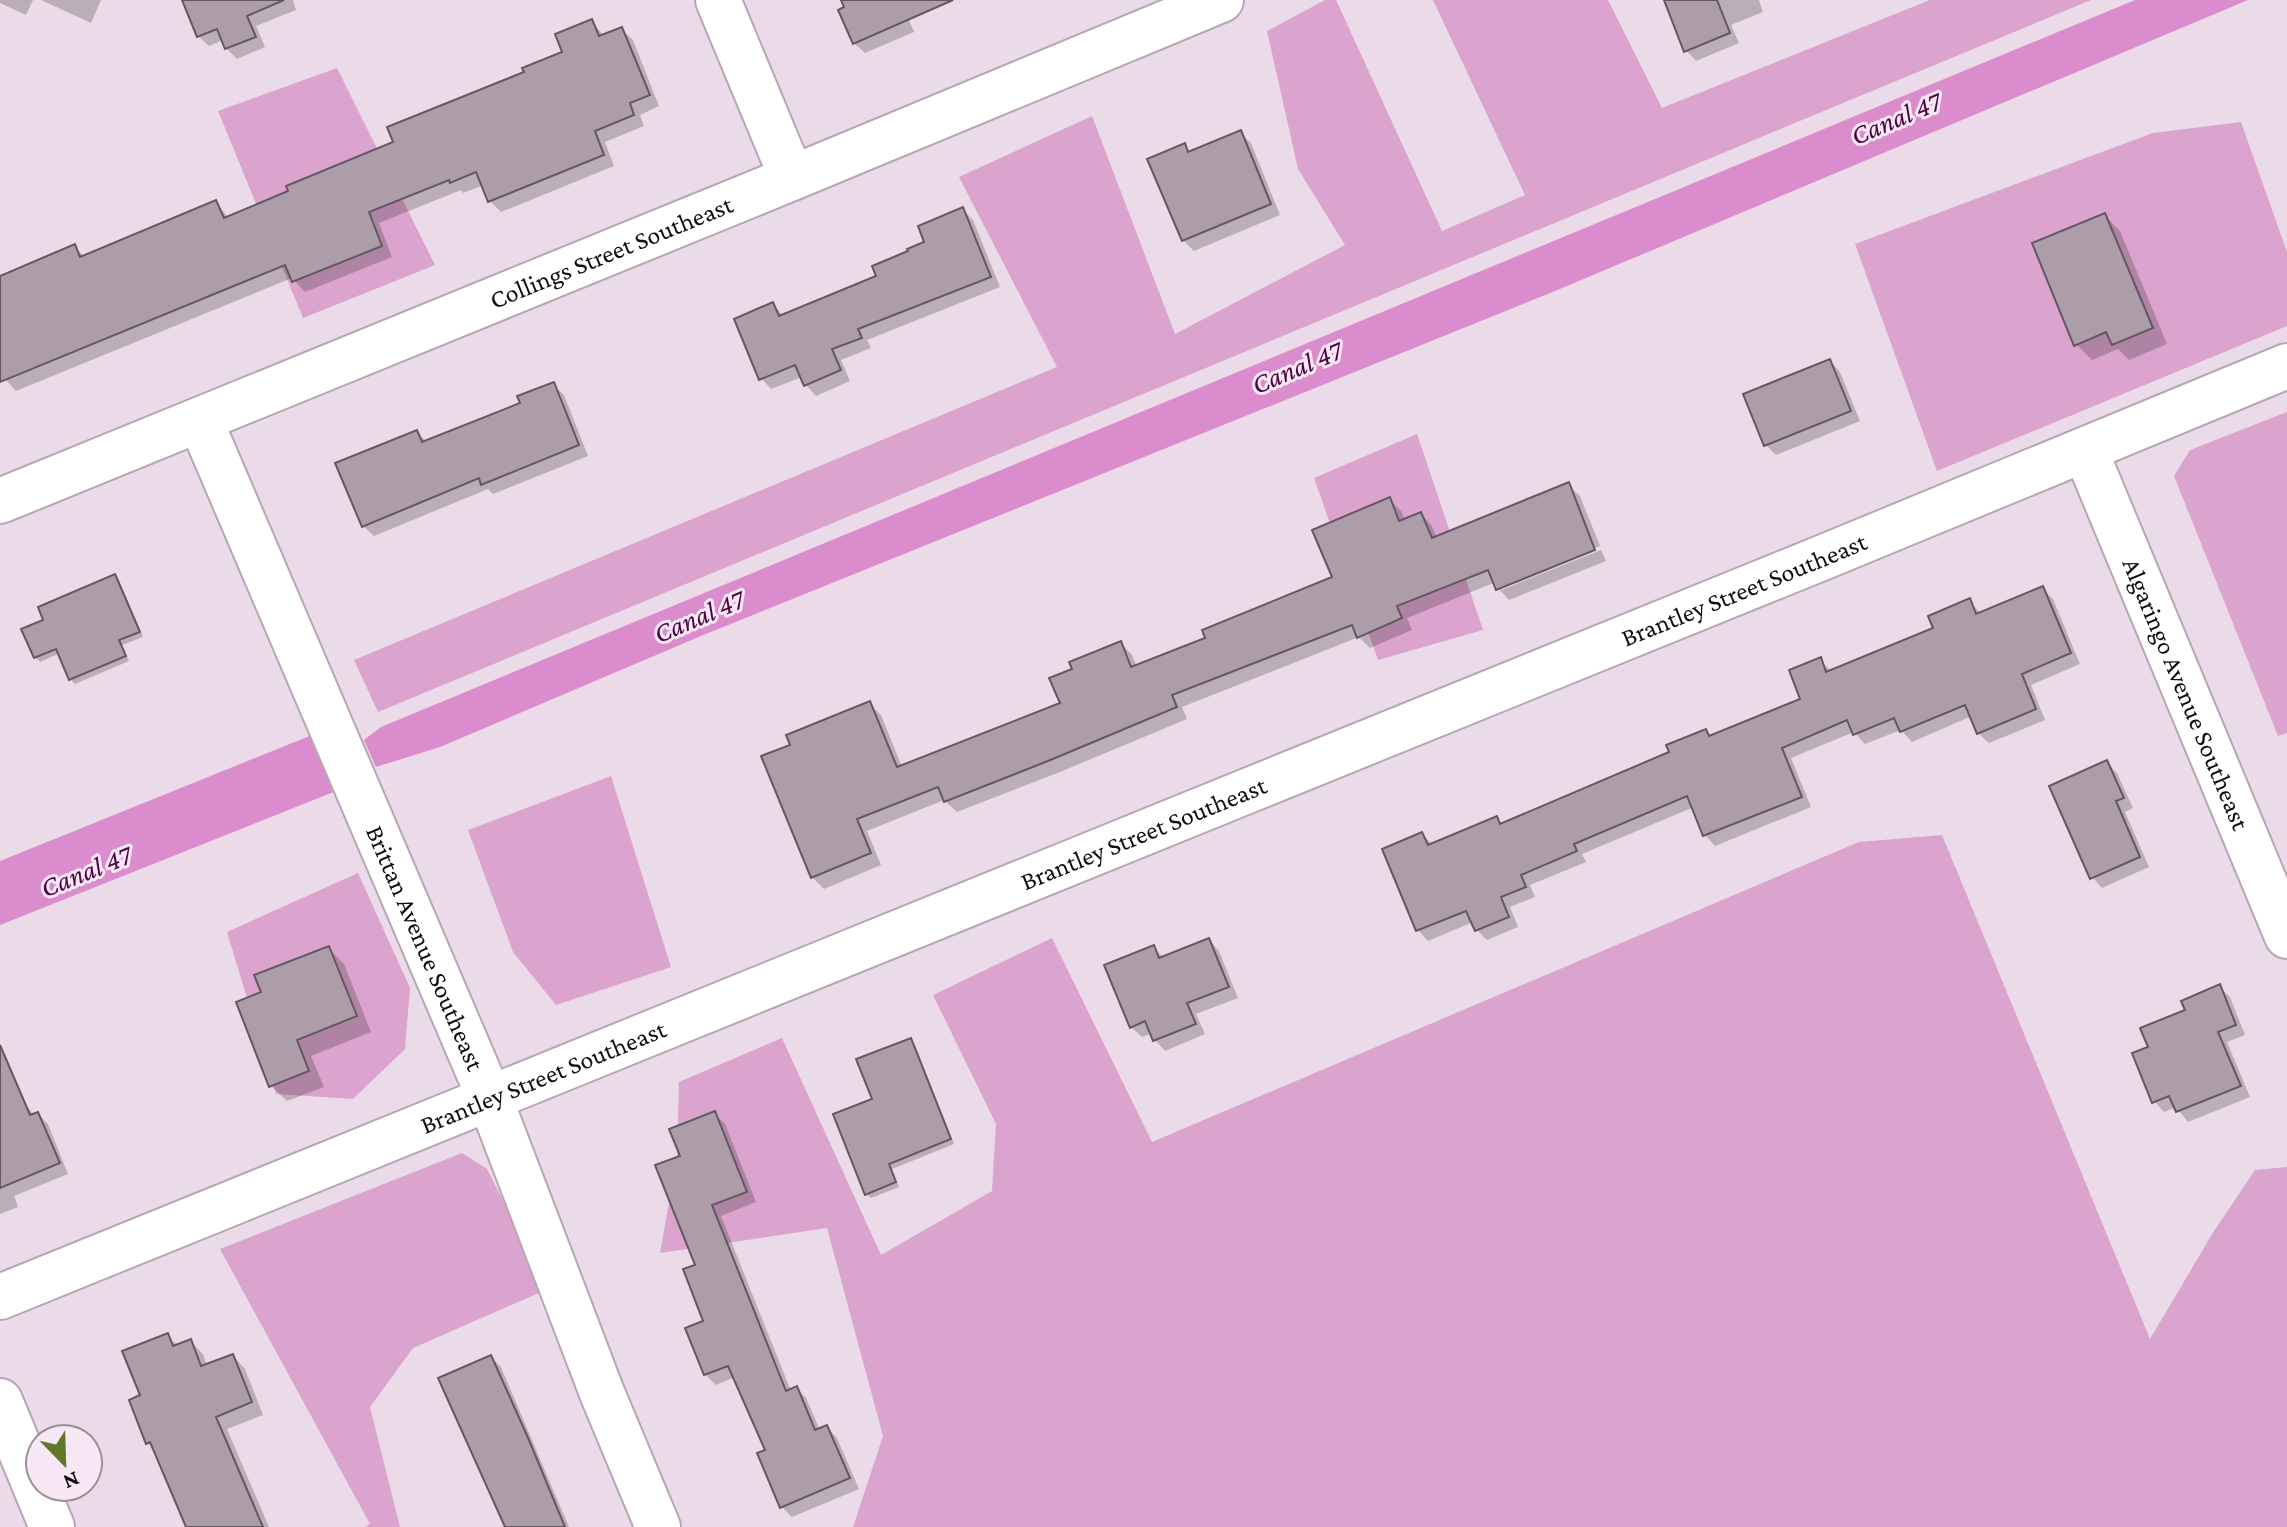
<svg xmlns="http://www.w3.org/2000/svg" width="2287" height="1527" viewBox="0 0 2287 1527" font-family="'Crimson Pro',serif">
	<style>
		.green { fill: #daa4ce }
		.water { fill: #db8ccc }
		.shadow { fill: #0003 }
		.building { fill: #ad9da9; stroke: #655762; stroke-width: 2 }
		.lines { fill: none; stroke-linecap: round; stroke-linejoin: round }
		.minor-casing { stroke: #b7a6b3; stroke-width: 48 }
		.minor { stroke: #fff; stroke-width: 44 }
		.labels { text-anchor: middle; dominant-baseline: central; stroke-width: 6; stroke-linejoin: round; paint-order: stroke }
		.street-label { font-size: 26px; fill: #110c10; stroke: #f8e7f4 }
		.water-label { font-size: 28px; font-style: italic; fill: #4b0242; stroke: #f8e7f4 }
	</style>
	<rect width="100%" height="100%" fill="#ebdae7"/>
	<path class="green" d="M 1325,0 L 1336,0 L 1442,231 L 1525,195 L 1433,0 L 1608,0 L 1662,108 L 1930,0 L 2091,0 L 378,712 L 354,660 L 1057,367 L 959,177 L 1092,116 L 1175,334 L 1345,245 L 1298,169 L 1267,31 Z
		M 337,68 L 435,265 L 303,318 L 218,111 Z
		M 2241,122 L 2287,252 L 2287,326 L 1937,471 L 1855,244 L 2153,133 Z
		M 2287,412 L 2287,733 L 2278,736 L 2174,476 L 2190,450 Z
		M 1417,434 L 1483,630 L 1378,660 L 1314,478 Z
		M 611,776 L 671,967 L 556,1005 L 513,952 L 468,830 Z
		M 1942,835 L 2150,1339 L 2214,1231 L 2255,1170 L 2287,1167 L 2287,1527 L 853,1527 L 883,1436 L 827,1228 L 660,1253 L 677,1158 L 679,1082 L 782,1038 L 881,1255 L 992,1191 L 996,1124 L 933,995 L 1052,938 L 1152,1142 L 1859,842 Z
		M 358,873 L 410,988 L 405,1049 L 353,1099 L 276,1094 L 227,932 Z
		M 462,1153 L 487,1169 L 548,1289 L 413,1348 L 370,1407 L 400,1527 L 365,1527 L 370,1524 L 220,1249 Z"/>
	<path class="water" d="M 2135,0 L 2248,0 L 1555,291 L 701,636 L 440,747 L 376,767 L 364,740 L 381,727 Z
		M 312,735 L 336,791 L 0,925 L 0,861 Z"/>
	<path class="shadow" d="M 0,0 L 33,0 L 26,15 L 0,3 Z
		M 41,0 L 101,0 L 91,23 Z
		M 184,0 L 293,0 L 296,10 L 256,26 L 265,47 L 237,59 L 226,48 L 223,40 L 209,46 L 198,36 Z
		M 843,0 L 916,0 L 903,6 L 914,32 L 865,53 L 854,43 Z
		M 1666,0 L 1759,0 L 1763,12 L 1731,25 L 1739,43 L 1696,61 L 1686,50 Z
		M 591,21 L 604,36 L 621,29 L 633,40 L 659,106 L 640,115 L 644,126 L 605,142 L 614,166 L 501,212 L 490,201 L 484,185 L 463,193 L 461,190 L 379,223 L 392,257 L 305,292 L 292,278 L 16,391 L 5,379 L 0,369 L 0,278 L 74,247 L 85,257 L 216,203 L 229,218 L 395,143 L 565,53 Z
		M 1240,133 L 1251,143 L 1280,215 L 1194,251 L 1183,240 L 1184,146 L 1191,153 Z
		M 963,210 L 973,220 L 1000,287 L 867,340 L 871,348 L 841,360 L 850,381 L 816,396 L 806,385 L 802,377 L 771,389 L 761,378 L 773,305 L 784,316 L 879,277 L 926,243 Z
		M 2104,215 L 2120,231 L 2167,344 L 2129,360 L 2118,349 L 2092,360 L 2076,344 Z
		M 1830,361 L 1840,372 L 1860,421 L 1776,455 L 1766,445 Z
		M 553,385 L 564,395 L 588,456 L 493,494 L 488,489 L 374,536 L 363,526 L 416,432 L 427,442 L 523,404 Z
		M 1568,485 L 1580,496 L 1600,546 L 1501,586 L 1501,590 L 1601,550 L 1606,561 L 1509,600 L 1498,588 L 1496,582 L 1407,618 L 1412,630 L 1370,648 L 1359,637 L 1182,707 L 1187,719 L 1060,772 L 957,812 L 944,800 L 867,831 L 881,865 L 824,889 L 812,877 L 792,746 L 869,704 L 881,715 L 902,767 L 1062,704 L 1074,670 L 1121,643 L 1132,655 L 1137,667 L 1208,639 L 1335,578 L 1390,500 L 1401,511 L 1405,521 L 1421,514 L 1432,526 L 1437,538 Z
		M 115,577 L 119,581 L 143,637 L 122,645 L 129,661 L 75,684 L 70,679 L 60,653 L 40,662 L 35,657 L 46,621 Z
		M 2043,589 L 2053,599 L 2080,664 L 2031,685 L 2045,720 L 1989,743 L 1978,733 L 1972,716 L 1912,742 L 1901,730 L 1865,744 L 1854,732 L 1791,758 L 1811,807 L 1715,846 L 1705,835 L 1694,807 L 1582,854 L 1586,862 L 1530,885 L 1535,897 L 1510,907 L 1518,927 L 1487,940 L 1477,930 L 1473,922 L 1428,941 L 1418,930 L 1422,834 L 1433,845 L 1496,819 L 1502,825 L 1672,753 L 1706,731 L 1712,737 L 1803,700 L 1820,660 L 1832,672 L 1935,629 L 1969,600 L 1981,614 Z
		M 2106,762 L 2117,773 L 2133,808 L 2125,812 L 2149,867 L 2102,888 L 2092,877 Z
		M 1209,940 L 1219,951 L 1238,998 L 1196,1014 L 1205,1034 L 1165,1051 L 1155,1040 L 1152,1033 L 1142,1037 L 1131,1027 L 1153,947 L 1164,958 Z
		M 328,948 L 344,964 L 371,1032 L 311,1056 L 324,1087 L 287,1101 L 271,1086 L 263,993 Z
		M 2219,987 L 2230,997 L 2245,1035 L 2227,1042 L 2250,1097 L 2188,1122 L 2176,1107 L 2164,1112 L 2154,1101 L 2151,1048 L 2187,1011 Z
		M 910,1040 L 915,1045 L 954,1144 L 892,1169 L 899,1187 L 871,1198 L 866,1194 L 874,1100 Z
		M 21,1099 L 34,1115 L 38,1114 L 48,1124 L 68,1174 L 14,1196 L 18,1207 L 0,1214 L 0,1108 Z
		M 714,1114 L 725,1124 L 756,1202 L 721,1216 L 791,1391 L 796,1388 L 806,1398 L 820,1430 L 827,1427 L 837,1438 L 859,1489 L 792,1517 L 782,1507 L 768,1451 L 735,1377 L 716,1385 L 705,1374 L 706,1322 L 683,1157 Z
		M 168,1336 L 178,1346 L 190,1341 L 203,1354 L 207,1366 L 233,1356 L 245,1369 L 263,1415 L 227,1429 L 269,1527 L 189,1527 L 157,1452 L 148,1443 L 142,1396 Z
		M 491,1357 L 501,1367 L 569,1527 L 506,1527 Z"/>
	<path class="building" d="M 182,0 L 284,0 L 247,16 L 256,37 L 225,49 L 217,29 L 197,37 Z
		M 841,0 L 953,0 L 853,44 L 838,10 L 844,7 Z
		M 1664,0 L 1717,0 L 1730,33 L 1684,52 Z
		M 592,19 L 599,36 L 622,27 L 650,95 L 630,103 L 634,115 L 595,131 L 604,155 L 488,202 L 476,172 L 450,183 L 449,180 L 369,212 L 382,246 L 292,282 L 285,265 L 0,382 L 0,276 L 75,244 L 80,257 L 216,200 L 224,218 L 288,191 L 286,186 L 393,142 L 387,127 L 524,72 L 522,68 L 562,52 L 555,34 Z
		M 1241,130 L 1271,204 L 1182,241 L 1147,159 L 1185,143 L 1188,152 Z
		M 963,207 L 991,277 L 858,329 L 862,338 L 832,349 L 841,370 L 804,386 L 795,365 L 759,380 L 734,319 L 773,302 L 779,316 L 876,276 L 872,266 L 908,251 L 907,249 L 924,242 L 918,226 Z
		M 2105,213 L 2153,328 L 2112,345 L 2106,332 L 2074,346 L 2032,243 Z
		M 1830,359 L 1851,411 L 1764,446 L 1743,394 Z
		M 554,382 L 579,445 L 481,485 L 479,478 L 362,527 L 335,463 L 417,430 L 422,442 L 520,403 L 517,396 Z
		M 1569,482 L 1595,550 L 1496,590 L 1488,570 L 1397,606 L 1402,618 L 1357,638 L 1352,625 L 1172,695 L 1177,707 L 1048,761 L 944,802 L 938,787 L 857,819 L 871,853 L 811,878 L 761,756 L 790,745 L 786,735 L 870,701 L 897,767 L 1060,703 L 1049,678 L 1072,669 L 1069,662 L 1121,641 L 1131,667 L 1205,638 L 1202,630 L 1332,577 L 1312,530 L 1390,497 L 1399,521 L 1421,512 L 1432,538 Z
		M 115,574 L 140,632 L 119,640 L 126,656 L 69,680 L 56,649 L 34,658 L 21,629 L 43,620 L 38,607 Z
		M 2043,586 L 2071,653 L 2022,674 L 2036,709 L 1977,734 L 1965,705 L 1900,732 L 1894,718 L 1853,735 L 1847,720 L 1782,748 L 1802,797 L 1703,836 L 1687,796 L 1574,844 L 1577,851 L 1521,875 L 1526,887 L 1501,897 L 1509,917 L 1475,931 L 1466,911 L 1416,931 L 1382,849 L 1422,832 L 1428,845 L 1497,816 L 1500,824 L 1669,752 L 1666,745 L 1706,729 L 1709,736 L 1800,699 L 1789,670 L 1821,657 L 1826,672 L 1933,628 L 1928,616 L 1970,598 L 1976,614 Z
		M 2107,760 L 2124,798 L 2116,801 L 2140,857 L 2090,879 L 2049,786 Z
		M 1209,938 L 1229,987 L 1187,1003 L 1196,1024 L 1153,1041 L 1145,1021 L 1130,1028 L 1104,965 L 1154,945 L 1159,958 Z
		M 329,946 L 357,1016 L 297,1040 L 309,1071 L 269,1087 L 236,1002 L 261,992 L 254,975 Z
		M 2220,984 L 2236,1025 L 2218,1032 L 2241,1086 L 2176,1112 L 2169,1096 L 2152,1103 L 2132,1053 L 2148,1047 L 2140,1028 L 2185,1010 L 2181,1001 Z
		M 911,1038 L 951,1139 L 889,1164 L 896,1182 L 865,1195 L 833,1114 L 872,1099 L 856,1059 Z
		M 0,1045 L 30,1115 L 38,1112 L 60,1163 L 0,1188 Z
		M 715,1111 L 747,1192 L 712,1205 L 786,1391 L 797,1386 L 815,1430 L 827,1425 L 850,1478 L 780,1508 L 757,1453 L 765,1450 L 728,1366 L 704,1375 L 685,1328 L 703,1321 L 683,1269 L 695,1265 L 655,1165 L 680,1156 L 669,1129 Z
		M 168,1333 L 173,1346 L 191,1339 L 201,1366 L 233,1354 L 252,1402 L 216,1417 L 263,1527 L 186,1527 L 150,1442 L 146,1444 L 129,1400 L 140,1395 L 122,1351 Z
		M 491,1355 L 529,1440 L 565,1527 L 505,1527 L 438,1378 Z"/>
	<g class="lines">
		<defs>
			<g id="minor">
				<path d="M 718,0 L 792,178"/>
				<path id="s1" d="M 200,420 L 490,1099 L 602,1393 L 658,1527"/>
				<path id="s2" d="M 2085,450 L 2287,936"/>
				<path id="s3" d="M 0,501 L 792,178 L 1221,0"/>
				<path id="s4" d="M 0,1297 L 1824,557 L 2287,366"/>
				<path d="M 0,1401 L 52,1527"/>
			</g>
		</defs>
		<use href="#minor" class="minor-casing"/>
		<use href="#minor" class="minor"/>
	</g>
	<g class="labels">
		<g class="street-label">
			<text stroke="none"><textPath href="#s3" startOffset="660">Collings Street Southeast</textPath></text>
			<text stroke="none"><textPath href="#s4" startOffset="1882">Brantley Street Southeast</textPath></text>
			<text stroke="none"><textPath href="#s2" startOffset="264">Algaringo Avenue Southeast</textPath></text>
			<text stroke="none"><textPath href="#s4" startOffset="1234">Brantley Street Southeast</textPath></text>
			<text stroke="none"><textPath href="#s1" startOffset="574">Brittan Avenue Southeast</textPath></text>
			<text stroke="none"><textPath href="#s4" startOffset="586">Brantley Street Southeast</textPath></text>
		</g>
		<g class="water-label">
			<text transform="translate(1896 118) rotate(-23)">Canal 47</text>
			<text transform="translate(1297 367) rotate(-23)">Canal 47</text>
			<text transform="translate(699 616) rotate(-23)">Canal 47</text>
			<text transform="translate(86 871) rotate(-22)">Canal 47</text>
		</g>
	</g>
	<g transform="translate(64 1463) rotate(157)"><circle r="38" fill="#f8e7f4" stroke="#9c8f99" stroke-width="2"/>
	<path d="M0-6L14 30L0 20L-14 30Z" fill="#61782a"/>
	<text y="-12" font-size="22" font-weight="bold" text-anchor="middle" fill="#110c10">N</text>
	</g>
</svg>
